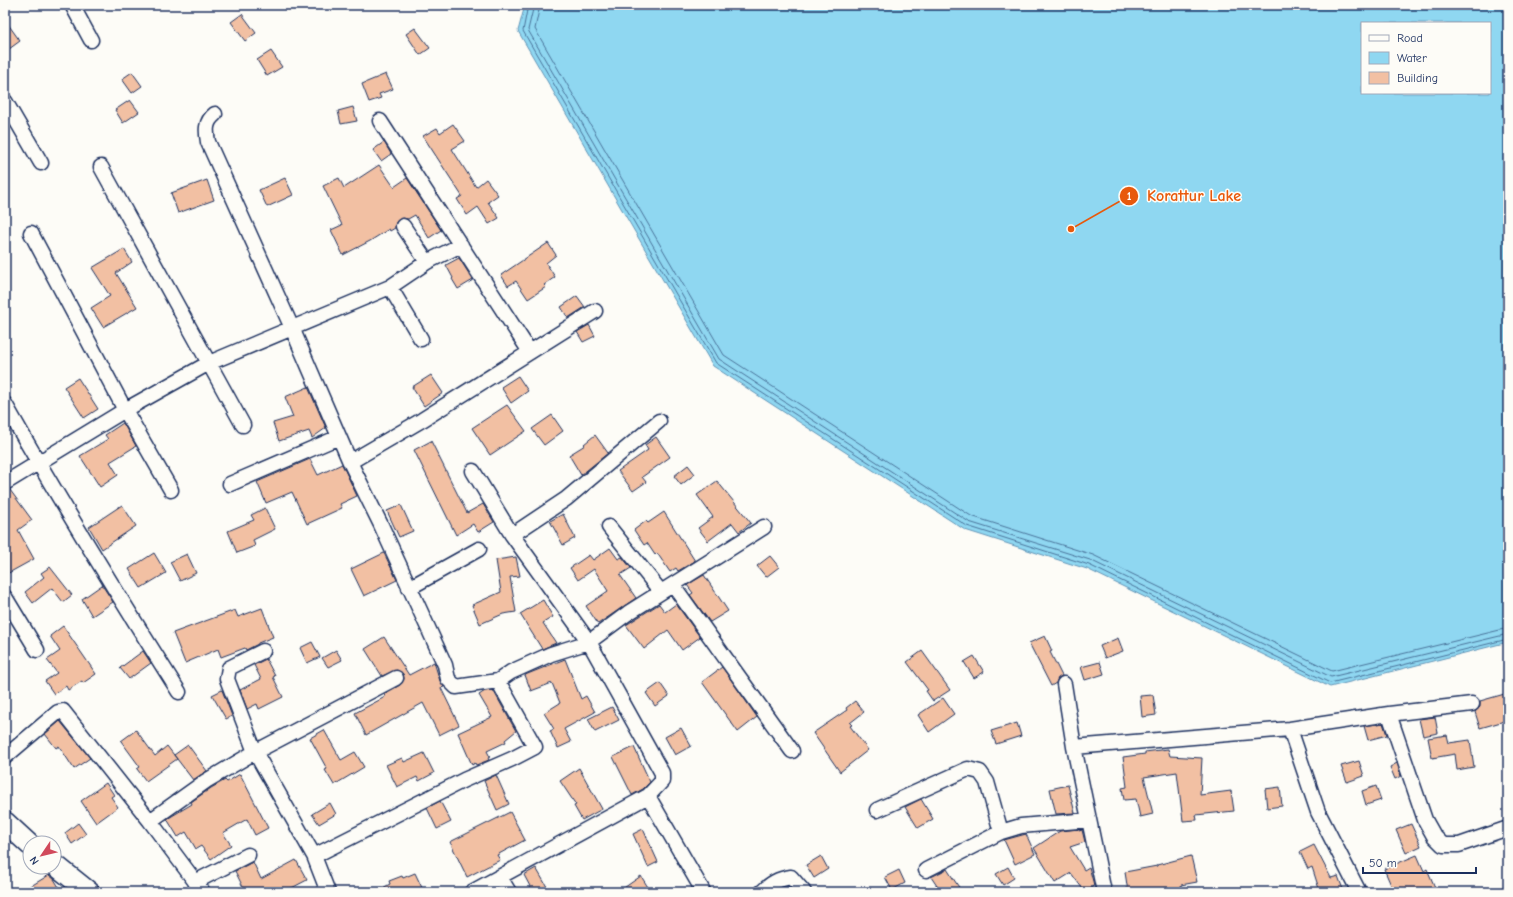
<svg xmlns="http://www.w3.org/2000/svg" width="1513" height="897" viewBox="0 0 1513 897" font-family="'Comic Neue',sans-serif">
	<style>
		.water { fill: #8fd7f1; stroke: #6194b6; fill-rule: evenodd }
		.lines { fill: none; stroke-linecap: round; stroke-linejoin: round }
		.shore { stroke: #497299; stroke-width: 1 }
		.building { fill: #f2c0a3; stroke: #1b2f5e }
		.minor-casing { stroke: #1b2f5e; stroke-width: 17 }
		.secondary-casing { stroke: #1b2f5e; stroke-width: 23 }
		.minor { stroke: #fdfcf7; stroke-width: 14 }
		.secondary { stroke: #fdfcf7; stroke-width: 20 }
		.leader { fill: none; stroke: #e8590c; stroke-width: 1.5 }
		.callout-dot { fill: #e8590c; stroke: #fdfcf7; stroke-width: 1.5 }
		.mark-label { font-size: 12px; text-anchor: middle; font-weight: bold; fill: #fff }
		.callout-label { font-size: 16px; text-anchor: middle; font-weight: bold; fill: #e8590c; stroke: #fdfcf7; stroke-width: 3; stroke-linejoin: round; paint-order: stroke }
	</style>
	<rect width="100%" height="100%" fill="#fdfcf7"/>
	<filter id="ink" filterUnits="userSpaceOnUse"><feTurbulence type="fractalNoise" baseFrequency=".025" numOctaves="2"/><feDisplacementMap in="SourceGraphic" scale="8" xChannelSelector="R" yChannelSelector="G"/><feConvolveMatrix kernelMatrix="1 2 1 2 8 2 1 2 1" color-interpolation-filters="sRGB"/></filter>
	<g filter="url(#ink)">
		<path class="water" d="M 525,5 L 1508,5 L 1508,642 L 1330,687 L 1087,569 L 965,530 L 713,366 L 518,31 ZM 1362,23 L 1490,23 L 1490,93 L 1362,93 Z"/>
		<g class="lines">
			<path class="shore" d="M 528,5 L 523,31 L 716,363 L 967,526 L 1089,565 L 1330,683 L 1508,639
				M 534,5 L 528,30 L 719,359 L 969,522 L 1090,560 L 1331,677 L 1508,634
				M 540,5 L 535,29 L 724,355 L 971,516 L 1093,555 L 1332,671 L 1508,628"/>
		</g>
		<path class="building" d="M 242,14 L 256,33 L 245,41 L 231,22 Z
			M 5,20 L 20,41 L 5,52 Z
			M 415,28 L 430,48 L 420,55 L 406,34 Z
			M 271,51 L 282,67 L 267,76 L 257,60 Z
			M 132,72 L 142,86 L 132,93 L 122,79 Z
			M 386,74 L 393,89 L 379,94 L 381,98 L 369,102 L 362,84 Z
			M 130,100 L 139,112 L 123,123 L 115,110 Z
			M 353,107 L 357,121 L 341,124 L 338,111 Z
			M 453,124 L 465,141 L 452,149 L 476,187 L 486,179 L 498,195 L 488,202 L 499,218 L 489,224 L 478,207 L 467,215 L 457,199 L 462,196 L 423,136 L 437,128 L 440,133 Z
			M 384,142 L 391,154 L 381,161 L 373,150 Z
			M 379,165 L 394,187 L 407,178 L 441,230 L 429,238 L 415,215 L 408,219 L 402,218 L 396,222 L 395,228 L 390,231 L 389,229 L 370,241 L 343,255 L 331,230 L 342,225 L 323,186 L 339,178 L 344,188 Z
			M 285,178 L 293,195 L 267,207 L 259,190 Z
			M 207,180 L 214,200 L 178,213 L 171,193 Z
			M 548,243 L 556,255 L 546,263 L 555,277 L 544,285 L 546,287 L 528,299 L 516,281 L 508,286 L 501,275 Z
			M 124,249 L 132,262 L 116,273 L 137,307 L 103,327 L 91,308 L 110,296 L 92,268 Z
			M 459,258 L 473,280 L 458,289 L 452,279 L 453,278 L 446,265 Z
			M 577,296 L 585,307 L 568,318 L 561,307 Z
			M 589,325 L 595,336 L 583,342 L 577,332 Z
			M 431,375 L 443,393 L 424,406 L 412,387 Z
			M 518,376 L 528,391 L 511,403 L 501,387 Z
			M 78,378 L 98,409 L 84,418 L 64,387 Z
			M 308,387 L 326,428 L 312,438 L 309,431 L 279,441 L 273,423 L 293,417 L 285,397 Z
			M 507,405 L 526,431 L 490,455 L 472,428 Z
			M 552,415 L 563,431 L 544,445 L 532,429 Z
			M 123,423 L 136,446 L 110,462 L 118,475 L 100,487 L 80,456 L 108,439 L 105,435 Z
			M 595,435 L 608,453 L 581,475 L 569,455 L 585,445 L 584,444 Z
			M 656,437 L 670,457 L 642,477 L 646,482 L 633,491 L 618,471 L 648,450 L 645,445 Z
			M 431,441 L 467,513 L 483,504 L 494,522 L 478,532 L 473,524 L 456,535 L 414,450 Z
			M 310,459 L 318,475 L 342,464 L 357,496 L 340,504 L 342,508 L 307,524 L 292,492 L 266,503 L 257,482 Z
			M 688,465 L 695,474 L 681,485 L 674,476 Z
			M 717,481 L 751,523 L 739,532 L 732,523 L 708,541 L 698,528 L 713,517 L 697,495 Z
			M 10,490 L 32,520 L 18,530 L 34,559 L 5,575 L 5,491 Z
			M 122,505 L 136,526 L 102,549 L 89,527 Z
			M 401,505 L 413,531 L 399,537 L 387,511 Z
			M 265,508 L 275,529 L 253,540 L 255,546 L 237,553 L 228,531 L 254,520 L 251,515 Z
			M 664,512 L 695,561 L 678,571 L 676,568 L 670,572 L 657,553 L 655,555 L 647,543 L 644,545 L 634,530 L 646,521 L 648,523 Z
			M 563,514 L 575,538 L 563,545 L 550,521 Z
			M 610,548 L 618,559 L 622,557 L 631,568 L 620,575 L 636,598 L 598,624 L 586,606 L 608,591 L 594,569 L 578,580 L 570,568 L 589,555 L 593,560 Z
			M 154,553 L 166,573 L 141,588 L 129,569 Z
			M 384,553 L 397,580 L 364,596 L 351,569 Z
			M 187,554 L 196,573 L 180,581 L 170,562 Z
			M 770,556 L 779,567 L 766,577 L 757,566 Z
			M 516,557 L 520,576 L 510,577 L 516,612 L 503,614 L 480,624 L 472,605 L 501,592 L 496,560 Z
			M 50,567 L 72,595 L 63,602 L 52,588 L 33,603 L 25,592 L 44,577 L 41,573 Z
			M 704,575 L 728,611 L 710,622 L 690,595 L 693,593 L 687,585 Z
			M 102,585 L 113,602 L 92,616 L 82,599 Z
			M 543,600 L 553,617 L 543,623 L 556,643 L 542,649 L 520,614 Z
			M 659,604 L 665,612 L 676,604 L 700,637 L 682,650 L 668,630 L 644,649 L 626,625 Z
			M 262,608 L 273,637 L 258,643 L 258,644 L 246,650 L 245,648 L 221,657 L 218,649 L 185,663 L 173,633 L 235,610 L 238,617 Z
			M 63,626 L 96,674 L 83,683 L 82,681 L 68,690 L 66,686 L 54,694 L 45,681 L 57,673 L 47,660 L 60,651 L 50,636 Z
			M 1045,636 L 1052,651 L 1050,652 L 1062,676 L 1058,678 L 1056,683 L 1051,686 L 1029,643 Z
			M 384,637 L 409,675 L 434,662 L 440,681 L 444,687 L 441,688 L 459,725 L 439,735 L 423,703 L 366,735 L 355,713 L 385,697 L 384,694 L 400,685 L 404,679 L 403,674 L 397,670 L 382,676 L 365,649 Z
			M 1118,638 L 1123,651 L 1105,658 L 1100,646 Z
			M 312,642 L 320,657 L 307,663 L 300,648 Z
			M 336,650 L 342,660 L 328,667 L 322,658 Z
			M 143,651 L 151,663 L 129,679 L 120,668 Z
			M 922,651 L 950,690 L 933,701 L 926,691 L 928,690 L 907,662 Z
			M 974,656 L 984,672 L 974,678 L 964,662 Z
			M 266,659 L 275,676 L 273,677 L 283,697 L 259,709 L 257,704 L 247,709 L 240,690 L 261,679 L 254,665 Z
			M 565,659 L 581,699 L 586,696 L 595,712 L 564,729 L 571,742 L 558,748 L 550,731 L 554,729 L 544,713 L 560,703 L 552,683 L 531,691 L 525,675 Z
			M 1100,662 L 1104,674 L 1085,680 L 1081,667 Z
			M 722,667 L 757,717 L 738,732 L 702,682 Z
			M 660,683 L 669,696 L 655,706 L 646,693 Z
			M 222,690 L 232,716 L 226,719 L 212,695 Z
			M 493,690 L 516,731 L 505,740 L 506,742 L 487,751 L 490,757 L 488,758 L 489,760 L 476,765 L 475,763 L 472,765 L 458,733 L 492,717 L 479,695 L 485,691 Z
			M 1508,693 L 1508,720 L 1480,728 L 1475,712 L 1480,707 L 1480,701 Z
			M 1153,695 L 1156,715 L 1142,717 L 1140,696 Z
			M 943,698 L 954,714 L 929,732 L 918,715 Z
			M 855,701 L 864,712 L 850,723 L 852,725 L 850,726 L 868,750 L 840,772 L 813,733 L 847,710 L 846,708 Z
			M 612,707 L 619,720 L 595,732 L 588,719 Z
			M 1435,717 L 1438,733 L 1423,736 L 1419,719 Z
			M 60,721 L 90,758 L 74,769 L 59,746 L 56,748 L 45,734 Z
			M 1017,723 L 1021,736 L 996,744 L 991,731 Z
			M 1383,723 L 1387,735 L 1368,740 L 1364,726 Z
			M 681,728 L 691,746 L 675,755 L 665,737 Z
			M 136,730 L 155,756 L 167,746 L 177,759 L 146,781 L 137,769 L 140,767 L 121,741 Z
			M 324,730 L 341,760 L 355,752 L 364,767 L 334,785 L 325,770 L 327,769 L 310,738 Z
			M 1447,735 L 1449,743 L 1470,740 L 1474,767 L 1457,770 L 1455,754 L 1432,758 L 1428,738 Z
			M 188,745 L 207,771 L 193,780 L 174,755 Z
			M 634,747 L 650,782 L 643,789 L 632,795 L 613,757 Z
			M 1168,749 L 1170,756 L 1202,758 L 1200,795 L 1231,791 L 1234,811 L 1196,815 L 1197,820 L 1183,821 L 1177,772 L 1144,777 L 1153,814 L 1140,817 L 1136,799 L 1124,800 L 1122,788 L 1127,787 L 1123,757 L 1145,754 L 1145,752 Z
			M 424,753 L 434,773 L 419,781 L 417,777 L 397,787 L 386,765 L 402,758 L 404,762 Z
			M 1359,761 L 1364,776 L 1347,782 L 1341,766 Z
			M 1397,763 L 1401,776 L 1395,779 L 1390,767 Z
			M 579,768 L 602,809 L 582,820 L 574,806 L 576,805 L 560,781 Z
			M 240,774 L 268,828 L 255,835 L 247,819 L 223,833 L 231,845 L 211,859 L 201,846 L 196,849 L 186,832 L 178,837 L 167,819 L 192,804 L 191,802 L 211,788 L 225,780 L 227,782 Z
			M 496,775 L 509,804 L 497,810 L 484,781 Z
			M 106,783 L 114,795 L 111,797 L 118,807 L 96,823 L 81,801 Z
			M 1068,785 L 1075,813 L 1056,814 L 1050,789 Z
			M 1376,786 L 1381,800 L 1366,805 L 1362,791 Z
			M 1280,787 L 1282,806 L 1267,808 L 1265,789 Z
			M 921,799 L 933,819 L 918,828 L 905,807 Z
			M 440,801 L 451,822 L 437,829 L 427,808 Z
			M 330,803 L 336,814 L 319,824 L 312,814 Z
			M 510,812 L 525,840 L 497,855 L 500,860 L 467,877 L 450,842 Z
			M 78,823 L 86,834 L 72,844 L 65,833 Z
			M 1411,824 L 1421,846 L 1406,853 L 1396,830 Z
			M 643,829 L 658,862 L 648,867 L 633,834 Z
			M 1079,829 L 1079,831 L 1082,830 L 1085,842 L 1070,847 L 1084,870 L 1089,867 L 1094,885 L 1088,892 L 1085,892 L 1071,873 L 1055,883 L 1034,848 L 1060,831 Z
			M 1026,834 L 1035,854 L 1015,864 L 1004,840 Z
			M 1314,845 L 1331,878 L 1338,876 L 1344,892 L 1320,892 L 1312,867 L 1308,869 L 1300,852 Z
			M 1417,855 L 1424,871 L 1427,869 L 1437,892 L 1394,892 L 1384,869 Z
			M 821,856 L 828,869 L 814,878 L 806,865 Z
			M 1191,856 L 1197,882 L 1181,885 L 1182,888 L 1162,892 L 1162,890 L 1151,892 L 1128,892 L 1125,872 L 1157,866 L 1157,865 Z
			M 296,860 L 307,880 L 284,892 L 238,892 L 244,889 L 235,871 L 253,862 L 261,879 Z
			M 1008,867 L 1014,878 L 1003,885 L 996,874 Z
			M 536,868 L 550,892 L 533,892 L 524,875 Z
			M 947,869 L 962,892 L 941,892 L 931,877 Z
			M 899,870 L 905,883 L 892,890 L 885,877 Z
			M 415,873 L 424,892 L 375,892 L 390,884 L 389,881 L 402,876 L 403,878 Z
			M 49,875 L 54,879 L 62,892 L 21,892 Z
			M 641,876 L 651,892 L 618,892 Z"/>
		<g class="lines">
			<defs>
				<path id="minor" d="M 72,5 L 91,40
					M 5,101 L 41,163
					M 215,114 C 205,122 206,131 208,142 L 292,328 L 350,462
					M 380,121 L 530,352
					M 101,167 L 243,425
					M 403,226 L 427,262
					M 31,233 L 125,410 L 171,490
					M 390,287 L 421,339
					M 595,311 L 422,420 L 350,462 L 381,525 L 445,665 L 448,679 L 456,687 L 498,681 L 511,672 L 551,654 L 589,642 L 628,613 L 764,527
					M 5,404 C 60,502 119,597 179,692
					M 5,483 L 125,410 L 209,363 L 390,287 L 427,262 L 461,245
					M 230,484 L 339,437
					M 609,527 L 661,592
					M 512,535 L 566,499 L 659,421
					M 673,585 L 792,751
					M 409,588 L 479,549
					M 5,597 L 37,650
					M 263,651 L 229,668 L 227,679 L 255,752 L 314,856 L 328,892
					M 1064,684 L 1074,747 L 1104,892
					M 1389,714 L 1425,820 L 1434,836 L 1443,845 L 1459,845 L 1508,828
					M 1290,729 L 1318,812 L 1359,892
					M 1074,747 L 1290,729 L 1389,714 L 1472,704
					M 5,757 L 58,712 L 63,711 L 150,821
					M 648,796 L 703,891
					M 877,810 L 968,769 L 980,772 L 987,782 L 1001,832
					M 314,856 L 464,780 L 512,759 L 535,747 L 498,681
					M 926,870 L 1001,832 L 1021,826 L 1089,820
					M 500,877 L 509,892
					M 195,882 L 248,855
					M 203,892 L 150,821 L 206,781 L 255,752 L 396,678
					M 472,892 L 648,796 L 662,781 L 662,773 L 589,642 L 512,535 L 473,471
					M 762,892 C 771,883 778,879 791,877 L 804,892"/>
				<path id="secondary" d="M 5,822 L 30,845
					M 54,864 L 89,892"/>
			</defs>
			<use href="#minor" class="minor-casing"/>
			<use href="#secondary" class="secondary-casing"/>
			<use href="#minor" class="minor"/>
			<use href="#secondary" class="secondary"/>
		</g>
	</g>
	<path class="leader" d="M1071 229L1129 196"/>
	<g class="callout-dot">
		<circle cx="1071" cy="229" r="4"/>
		<circle cx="1129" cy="196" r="10"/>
	</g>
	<g class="mark-label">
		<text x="1129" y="200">1</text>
	</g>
	<g class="callout-label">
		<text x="1194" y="201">Korattur Lake</text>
	</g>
	<rect width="1513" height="897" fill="none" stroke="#fdfcf7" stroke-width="20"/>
	<rect x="10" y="10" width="1493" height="877" fill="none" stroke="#1b2f5e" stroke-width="1.5" filter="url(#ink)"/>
	<rect x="1361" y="22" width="130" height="72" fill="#fdfcf7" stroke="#a3aaba"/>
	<rect x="1369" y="35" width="20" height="6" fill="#fdfcf7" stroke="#a3aaba"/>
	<text x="1397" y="42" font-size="12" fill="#1b2f5e">Road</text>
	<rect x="1369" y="52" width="20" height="12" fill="#8fd7f1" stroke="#a3aaba"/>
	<text x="1397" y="62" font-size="12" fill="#1b2f5e">Water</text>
	<rect x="1369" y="72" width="20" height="12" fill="#f2c0a3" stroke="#a3aaba"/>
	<text x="1397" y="82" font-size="12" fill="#1b2f5e">Building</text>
	<g transform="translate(42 855) rotate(235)"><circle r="19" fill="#fdfcf7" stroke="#a3aaba"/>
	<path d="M0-3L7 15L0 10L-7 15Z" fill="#d1495b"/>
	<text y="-6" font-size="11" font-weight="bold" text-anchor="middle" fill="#1b2f5e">N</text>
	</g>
	<path d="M1363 867v6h113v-6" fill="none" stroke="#1b2f5e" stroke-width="2"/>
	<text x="1369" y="867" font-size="12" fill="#1b2f5e" stroke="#fdfcf7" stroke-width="3" paint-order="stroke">50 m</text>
</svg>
